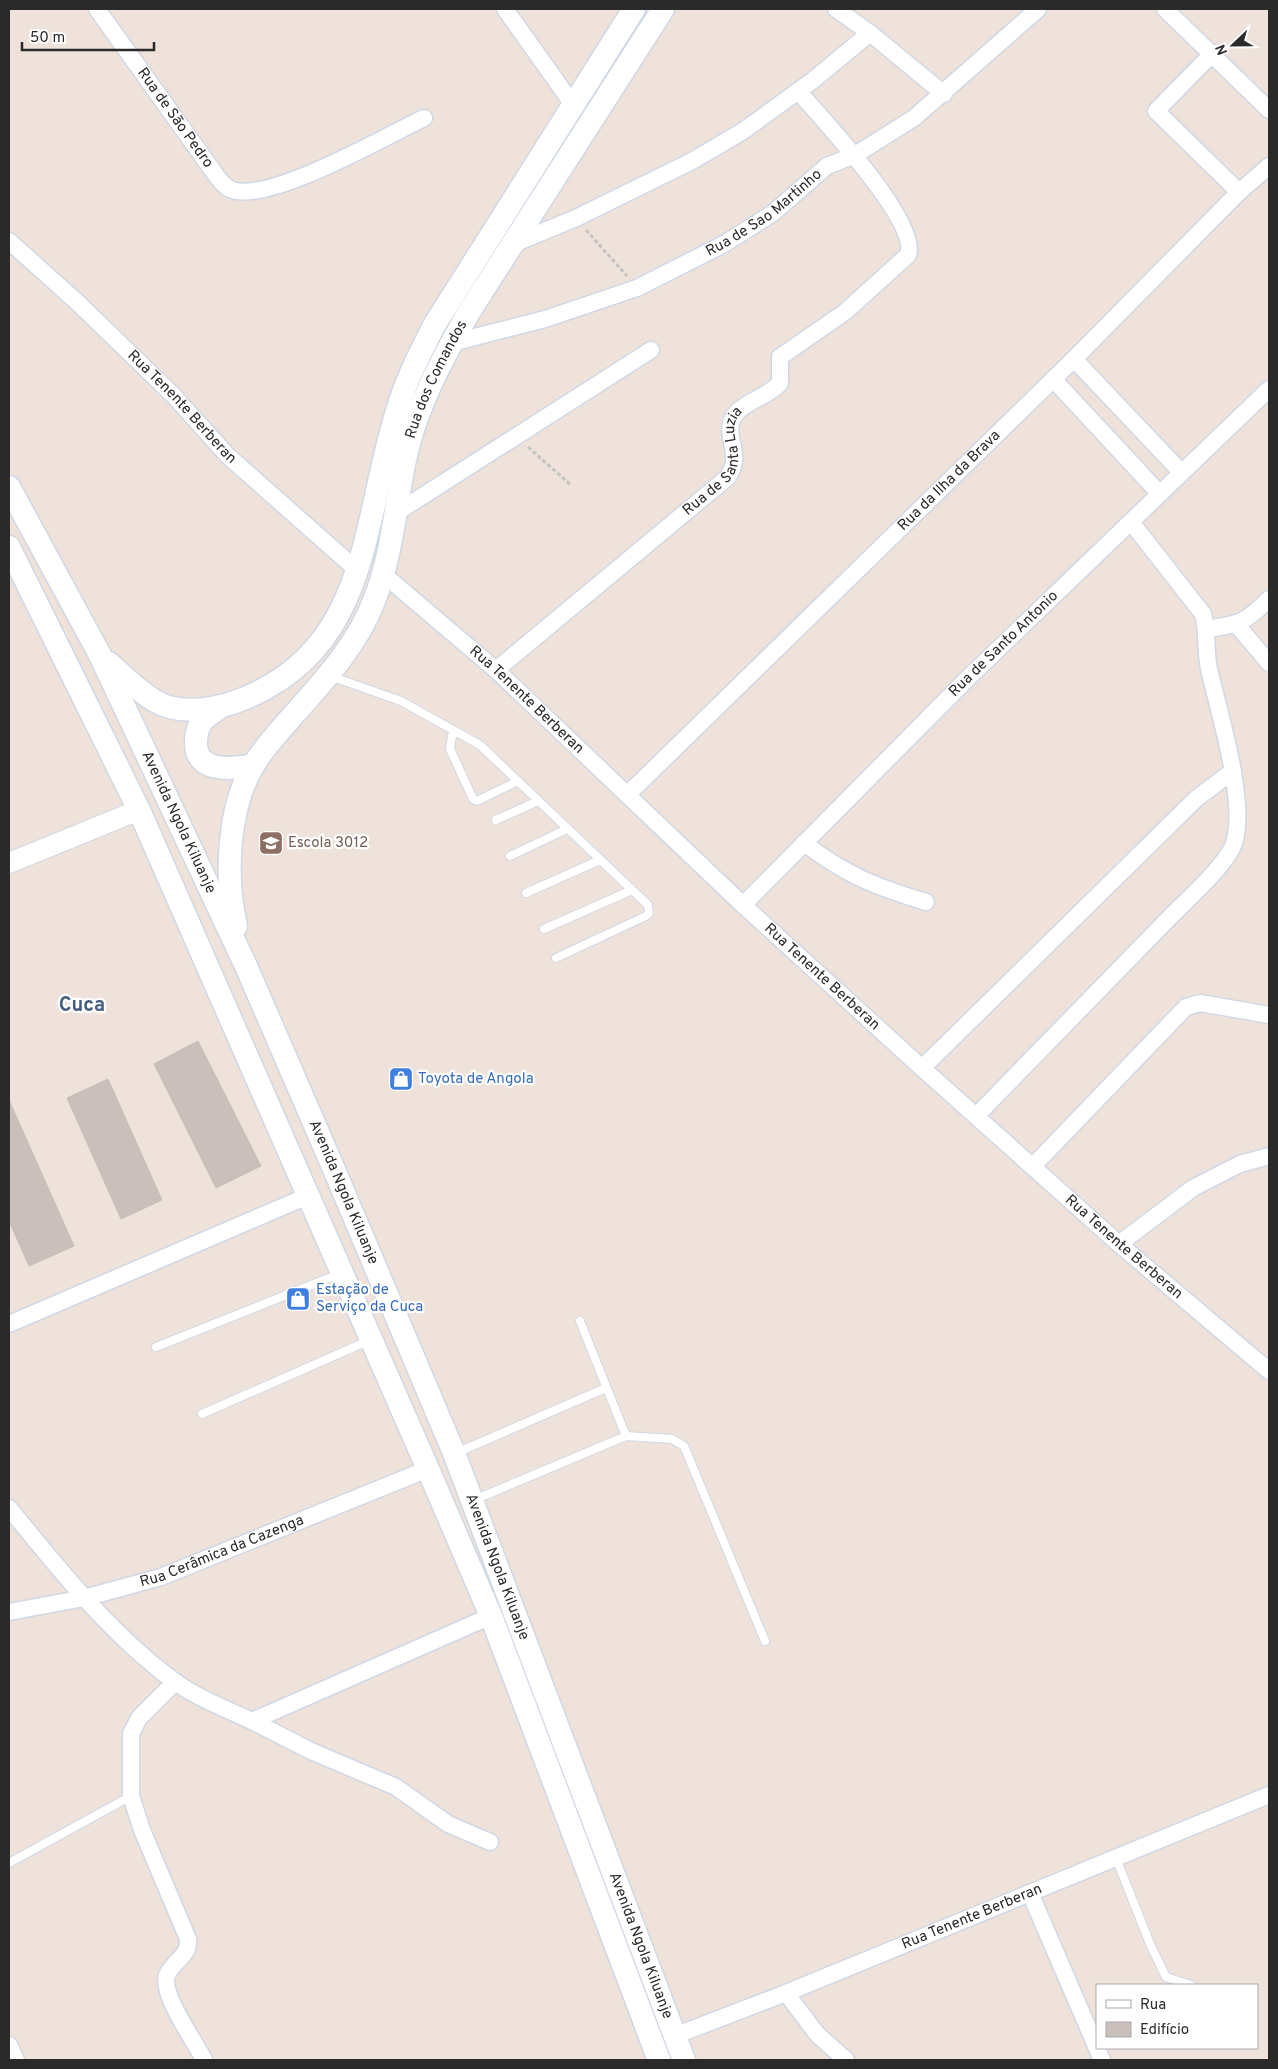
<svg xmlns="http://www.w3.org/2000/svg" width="1278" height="2069" viewBox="0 0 1278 2069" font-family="Overpass,sans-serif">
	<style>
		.building { fill: #c9bfbb; stroke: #c9beb4 }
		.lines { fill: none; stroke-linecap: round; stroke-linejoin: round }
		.service-casing { stroke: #d0d8e5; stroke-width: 10 }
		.minor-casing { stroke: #d0d8e5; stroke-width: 19 }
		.tertiary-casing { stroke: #d0d8e5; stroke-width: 22 }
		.secondary-casing { stroke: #d0d8e5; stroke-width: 25 }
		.path { stroke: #c3c3c3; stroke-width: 3; stroke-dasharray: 4 2.5; stroke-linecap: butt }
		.service { stroke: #fff; stroke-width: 8 }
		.minor { stroke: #fff; stroke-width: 16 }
		.tertiary { stroke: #fff; stroke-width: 20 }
		.secondary { stroke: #fff; stroke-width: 22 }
		.labels { text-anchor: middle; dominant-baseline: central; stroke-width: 4.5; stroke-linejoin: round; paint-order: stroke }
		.street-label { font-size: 15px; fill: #2a2a2a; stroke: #fff }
		.education-label { font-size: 15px; fill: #785e54; stroke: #fff; text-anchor: start }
		.shop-label { font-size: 15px; fill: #366cbe; stroke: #fff; text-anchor: start }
		.district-label { font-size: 20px; font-weight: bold; fill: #465d80; stroke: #fff }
	</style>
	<rect width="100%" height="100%" fill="#eee2db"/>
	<path class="building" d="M 198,1041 L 261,1166 L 216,1188 L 154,1064 Z
		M 108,1079 L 162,1200 L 121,1219 L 67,1098 Z
		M 9,1100 L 74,1246 L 29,1266 L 9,1221 Z"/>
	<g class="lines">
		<defs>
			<path id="service" d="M 330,676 L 401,701 L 480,745 L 648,905 L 649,913 L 646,916 L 556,958
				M 453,730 L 450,749 L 473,799 L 477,801 L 518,781
				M 496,820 L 538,801
				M 510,856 L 567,829
				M 526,893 L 600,860
				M 544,929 L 632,890
				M 580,1321 L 626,1436 L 672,1439 L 684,1446 L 765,1641
				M 156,1347 L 339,1274
				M 202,1414 L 370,1340
				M 456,1453 L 606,1388
				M 474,1500 L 626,1436
				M 1116,1858 L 1150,1944 L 1166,1977 L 1191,1985
				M 9,1863 L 131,1796"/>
			<g id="minor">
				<path id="s1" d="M 97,9 L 218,178 C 222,183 226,188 232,190 C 270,203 386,136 424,118"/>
				<path d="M 505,9 L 574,106"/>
				<path d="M 836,9 L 870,33 L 944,94"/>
				<path d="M 1165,9 L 1269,110"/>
				<path d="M 1213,53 L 1156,111 L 1239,192"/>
				<path id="s2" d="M 9,241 L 77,302 L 174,396 L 228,456 L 358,571"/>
				<path d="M 513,244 L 576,218 L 692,161 L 743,131 L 812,81 L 870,33"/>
				<path id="s3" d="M 451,343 L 545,319 L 637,288 L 724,244 L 773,213 L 827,166 L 855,155 L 914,118 L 1038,9"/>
				<path d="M 1074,359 L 1181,472"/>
				<path d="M 1053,379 L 1159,493"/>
				<path d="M 396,513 L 651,350"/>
				<path id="s4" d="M 383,574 L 496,670 L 743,905 L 922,1068 L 1119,1244 L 1269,1371"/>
				<path d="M 1237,625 L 1269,663"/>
				<path d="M 1207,629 C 1240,624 1245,623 1269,599"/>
				<path id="s5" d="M 496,670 L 728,477 C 732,470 735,464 734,455 C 733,440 724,425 738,411 C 749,401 766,396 777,386 L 780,383 L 780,357 L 845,312 L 908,255 C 920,223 821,117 798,91"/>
				<path id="s6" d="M 627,795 L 1074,359 L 1239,192 L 1269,166"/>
				<path d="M 804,843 C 846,875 876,887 926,902"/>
				<path id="s7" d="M 743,905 L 966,680 L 1269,389"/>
				<path d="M 922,1068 L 1197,798 L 1233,771"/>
				<path d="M 976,1116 C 1042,1049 1107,982 1172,915 C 1188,899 1228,863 1234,843 C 1247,801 1219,713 1209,669 C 1205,650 1208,632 1203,614 L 1131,522"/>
				<path d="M 1033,1166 L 1186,1007 L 1200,1003 L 1269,1015"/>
				<path d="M 1119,1244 L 1193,1188 L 1240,1164 L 1269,1156"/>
				<path d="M 9,1324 L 310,1195"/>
				<path d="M 9,1508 C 60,1570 109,1633 174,1681 C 197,1698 226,1709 252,1721 L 491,1616"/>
				<path id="s8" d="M 9,1612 L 84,1598 L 161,1577 L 428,1469"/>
				<path d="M 175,1682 L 139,1718 L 131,1734 L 131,1796 L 142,1830 L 188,1939 C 190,1957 173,1960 167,1975 C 160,1994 195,2041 204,2060"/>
				<path d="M 252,1721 L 311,1751 L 396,1787 L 448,1824 L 490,1842"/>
				<path d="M 1030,1893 L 1102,2060"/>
				<path d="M 786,1993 L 817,2034 L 846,2060"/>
				<path id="s9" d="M 674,2036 L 786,1993 L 1269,1795"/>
				<path d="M 9,2045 L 16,2060"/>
			</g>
			<path id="tertiary" d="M 9,863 L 139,810"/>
			<g id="secondary">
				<path id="s10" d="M 9,487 L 100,655 L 246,966 L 333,1167 L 454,1453 L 684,2060"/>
				<path d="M 9,547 L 139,810 L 428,1469 L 491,1616 L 659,2060"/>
				<path d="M 109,663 C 123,676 138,691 155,701 C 179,716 219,709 243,699 C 370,648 362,522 397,411 C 406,380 420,353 435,324 L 634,9"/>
				<path d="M 222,706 C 216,710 208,715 203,720 C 198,726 196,734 196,742 C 195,774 233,769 254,765"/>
				<path id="s11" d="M 236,926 C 225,878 227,809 254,764 C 263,749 277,734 289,720 C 321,684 357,646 374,601 C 392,556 395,507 405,460 C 416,407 442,359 469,312 L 663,9"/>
			</g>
		</defs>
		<use href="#service" class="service-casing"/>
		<use href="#minor" class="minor-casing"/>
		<use href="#tertiary" class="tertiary-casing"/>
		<use href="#secondary" class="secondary-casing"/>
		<path class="path" d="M 586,230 L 627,276
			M 528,447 L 571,485"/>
		<use href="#service" class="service"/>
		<use href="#minor" class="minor"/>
		<use href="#tertiary" class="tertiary"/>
		<use href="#secondary" class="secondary"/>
	</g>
	<defs>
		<symbol id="school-square" viewBox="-11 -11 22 22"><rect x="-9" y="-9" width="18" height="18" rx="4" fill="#8d6e63" stroke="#fff"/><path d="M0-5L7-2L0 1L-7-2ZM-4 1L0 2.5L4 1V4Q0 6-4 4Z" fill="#fff"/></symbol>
		<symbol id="shop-square" viewBox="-11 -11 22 22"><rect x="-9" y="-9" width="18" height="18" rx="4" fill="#3f7fe0" stroke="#fff"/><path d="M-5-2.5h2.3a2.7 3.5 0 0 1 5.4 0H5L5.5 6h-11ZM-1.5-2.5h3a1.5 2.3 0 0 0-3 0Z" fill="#fff"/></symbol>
	</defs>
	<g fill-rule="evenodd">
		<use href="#school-square" x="257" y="829" width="28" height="28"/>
		<use href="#shop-square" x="387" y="1065" width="28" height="28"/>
		<use href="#shop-square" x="284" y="1285" width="28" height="28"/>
	</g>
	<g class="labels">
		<g class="street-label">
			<text stroke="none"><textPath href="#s1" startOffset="134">Rua de São Pedro</textPath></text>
			<text stroke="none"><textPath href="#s3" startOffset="342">Rua de Sao Martinho</textPath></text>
			<text stroke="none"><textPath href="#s11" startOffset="601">Rua dos Comandos</textPath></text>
			<text stroke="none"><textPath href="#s2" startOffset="240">Rua Tenente Berberan</textPath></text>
			<text stroke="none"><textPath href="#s5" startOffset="310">Rua de Santa Luzia</textPath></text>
			<text stroke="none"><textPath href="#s6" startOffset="450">Rua da Ilha da Brava</textPath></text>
			<text stroke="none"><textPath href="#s7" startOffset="369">Rua de Santo Antonio</textPath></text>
			<text stroke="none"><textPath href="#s4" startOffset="191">Rua Tenente Berberan</textPath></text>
			<text stroke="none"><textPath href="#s10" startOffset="376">Avenida Ngola Kiluanje</textPath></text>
			<text stroke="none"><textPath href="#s4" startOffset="596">Rua Tenente Berberan</textPath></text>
			<text stroke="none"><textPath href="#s10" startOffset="781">Avenida Ngola Kiluanje</textPath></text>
			<text stroke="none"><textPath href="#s4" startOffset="1001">Rua Tenente Berberan</textPath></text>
			<text stroke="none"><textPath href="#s8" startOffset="222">Rua Cerâmica da Cazenga</textPath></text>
			<text stroke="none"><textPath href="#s10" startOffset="1186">Avenida Ngola Kiluanje</textPath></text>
			<text stroke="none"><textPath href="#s9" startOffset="321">Rua Tenente Berberan</textPath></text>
			<text stroke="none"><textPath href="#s10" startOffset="1591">Avenida Ngola Kiluanje</textPath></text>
		</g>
		<g class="education-label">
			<text x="288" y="843">Escola 3012</text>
		</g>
		<g class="shop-label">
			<text x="418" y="1079">Toyota de Angola</text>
			<text x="316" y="1290">Estação de<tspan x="316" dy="17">Serviço da Cuca</tspan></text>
		</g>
		<g class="district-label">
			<text x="82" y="1006">Cuca</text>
		</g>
	</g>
	<rect width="1278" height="2069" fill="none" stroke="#2a2a2a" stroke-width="20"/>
	<rect x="1096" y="1984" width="162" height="65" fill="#ffffff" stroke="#aaaaaa"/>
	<rect x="1106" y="2000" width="25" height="8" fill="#ffffff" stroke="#aaaaaa"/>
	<text x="1140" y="2009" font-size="15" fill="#2a2a2a">Rua</text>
	<rect x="1106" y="2022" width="25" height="15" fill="#c9bfbb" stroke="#aaaaaa"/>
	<text x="1140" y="2034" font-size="15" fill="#2a2a2a">Edifício</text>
	<g transform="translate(1233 45) rotate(248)" stroke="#ffffff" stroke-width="4" paint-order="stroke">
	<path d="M0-4L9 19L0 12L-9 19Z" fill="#2a2a2a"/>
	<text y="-8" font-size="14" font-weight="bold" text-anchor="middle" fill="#2a2a2a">N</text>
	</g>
	<path d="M22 42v8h132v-8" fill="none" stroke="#2a2a2a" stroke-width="2.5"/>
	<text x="30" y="42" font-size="15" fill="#2a2a2a" stroke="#ffffff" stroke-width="4" paint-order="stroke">50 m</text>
</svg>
